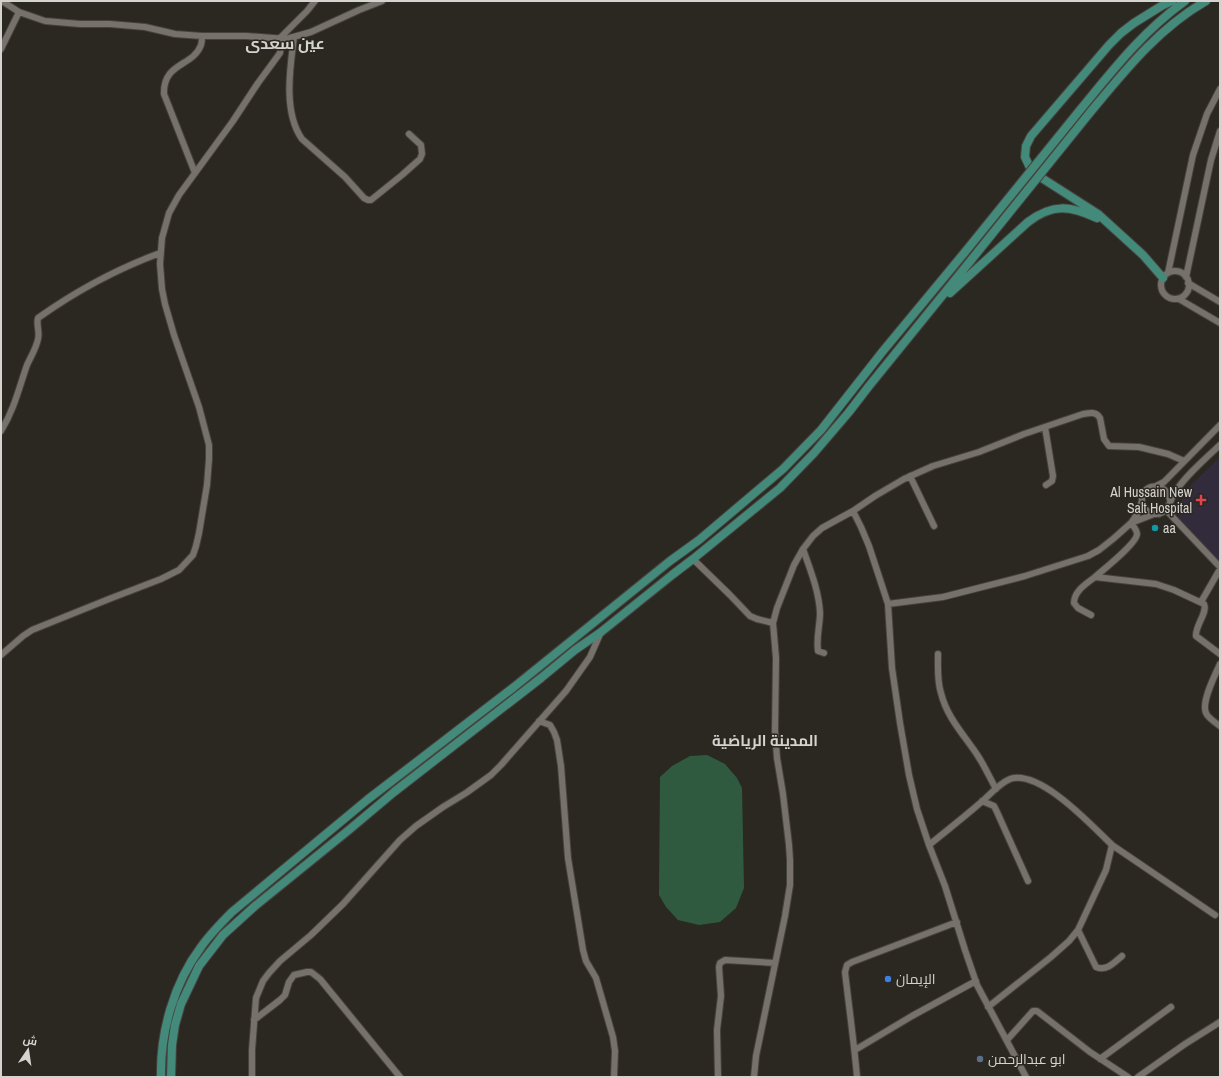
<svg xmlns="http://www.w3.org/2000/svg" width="1221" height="1078" viewBox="0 0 1221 1078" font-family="'Archivo Narrow',Cairo,sans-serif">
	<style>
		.medical { fill: #322b3b }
		.garden { fill: #305a3f }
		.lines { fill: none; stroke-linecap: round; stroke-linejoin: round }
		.minor-casing { stroke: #45433e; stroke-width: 8 }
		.major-casing { stroke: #45433e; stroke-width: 10 }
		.minor { stroke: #76716b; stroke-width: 6 }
		.major { stroke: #448a7a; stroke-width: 8 }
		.major-bridge-casing { stroke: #45433e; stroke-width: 10; stroke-linecap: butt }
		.major-bridge { stroke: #448a7a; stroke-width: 8 }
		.health-dot { fill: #e0444e; stroke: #2b2721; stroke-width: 1.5 }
		.culture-dot { fill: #0f9aa8; stroke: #2b2721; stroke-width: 1.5 }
		.shop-dot { fill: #3f7fe0; stroke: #2b2721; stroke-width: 1.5 }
		.service-dot { fill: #5c6f8a; stroke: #2b2721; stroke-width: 1.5 }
		.labels { text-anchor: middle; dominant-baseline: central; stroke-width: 3; stroke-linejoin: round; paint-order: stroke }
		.poi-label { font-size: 14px; fill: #d5d3cf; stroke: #2b2721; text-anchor: start }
		.neighbourhood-label { font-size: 15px; font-weight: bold; fill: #d5d3cf; stroke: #2b2721 }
		.quarter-label { font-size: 16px; font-weight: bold; fill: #d5d3cf; stroke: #2b2721 }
	</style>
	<rect width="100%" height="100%" fill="#2b2721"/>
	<path class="medical" d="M 1220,457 L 1220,562 L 1180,519 L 1177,514 L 1177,510 L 1187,489 Z"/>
	<path class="garden" d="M 707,755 L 725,764 L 737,778 L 742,788 L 744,888 L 736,908 L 720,922 L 699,925 L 678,920 L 666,907 L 659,895 L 660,777 L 672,766 L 690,756 Z"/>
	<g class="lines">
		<defs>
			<path id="minor" d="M 2,1 L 19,12 L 45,21 L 80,24 L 110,24 L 145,27 L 175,34 L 202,36 L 246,36 L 286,39 L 311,32 L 359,10 L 382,1
				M 294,37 C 290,68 283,112 302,139 L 345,177 L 364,198 L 368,200 L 371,200 L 402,175 L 420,159 L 422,154 L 421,145 L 409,134
				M 1,49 L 19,12
				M 195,173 L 164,94 C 163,62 193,67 201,45 C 202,42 202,39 202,36
				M1161 285a14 14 0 1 1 28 0a14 14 0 1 1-28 0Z
				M 1168,273 L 1193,155 L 1207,114 L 1220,89
				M 1186,277 L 1211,160 L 1220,131
				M 1188,283 L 1220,302
				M 1179,299 L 1220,323
				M 1045,427 L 1053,476 L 1052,481 L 1046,485
				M 1,431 C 14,410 19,388 27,365 C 31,356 36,349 38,339 C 40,332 36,325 38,318 C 76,291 117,269 160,253
				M 910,476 L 934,526
				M 1156,486 L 1164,482 L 1220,425
				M 1170,500 C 1166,480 1140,483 1142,502 C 1144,512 1155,517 1163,512 C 1170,508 1170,500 1174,494 C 1183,478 1206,458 1220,445
				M 1166,510 L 1220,567
				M 853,511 L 861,527 L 869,546 L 888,604 L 892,668 L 900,723 L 909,775 L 917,809 L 929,845 L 945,886 L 965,950 L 977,985 L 1026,1077
				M 1131,523 C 1134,527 1137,530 1137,534 C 1137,543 1103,570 1095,577 L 1156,584 L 1174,590 L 1204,604 C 1208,612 1195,626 1196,636 L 1220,654
				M 1131,523 L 1154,514
				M 803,549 C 810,569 819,591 820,613 C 820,625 816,638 818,651 L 824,653
				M 693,559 L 730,595 L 750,616 L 757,619 L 773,623
				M 1201,602 L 1220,569
				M 888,604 L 943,597 L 1025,576 L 1088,556 L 1099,550 L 1113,539 L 1131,523 L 1138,513 L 1142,501
				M 1091,615 L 1078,608 L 1074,603 C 1074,591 1086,584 1095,577
				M 938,654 C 938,667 937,681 941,693 C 947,718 965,736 978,756 C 985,767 990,778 996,789
				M 1,655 L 23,636 L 32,630 L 109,599 L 161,579 L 179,570 L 193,555 L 196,546 L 199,533 L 207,485 L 209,459 L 209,445 L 199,407 L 174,335 L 165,304 L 162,289 L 160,264 L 162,238 L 169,213 L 179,195 L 233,121 L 258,83 L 280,53 L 281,45 L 280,38 L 307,11 L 315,1
				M 1220,664 C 1215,675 1201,702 1206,713 C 1208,718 1216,723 1220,726
				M 539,721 L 550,725 L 554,732 L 557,740 L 561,766 L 568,858 L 583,950 L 586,961 L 596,978 L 613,1037 L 615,1051 L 614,1077
				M 982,801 L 994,806 L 997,812 L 1028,881
				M 929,845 C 946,831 963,818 979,804 C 989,796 998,784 1010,779 C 1040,769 1092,826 1112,845
				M 1078,930 L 1096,967 C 1106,972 1115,962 1122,956
				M 988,1007 L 1051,957 L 1069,941 L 1078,930 L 1106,870 L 1112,845 L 1215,915
				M 254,1020 L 280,1000 L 285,995 L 289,982 L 294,975 L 307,972 L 311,972 L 320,979 L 400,1077
				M 1007,1040 L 1033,1011 L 1037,1011 L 1090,1052 L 1128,1077
				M 855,1050 L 912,1016 L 976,981
				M 1100,1059 L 1171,1007
				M 252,1077 L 252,1050 L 256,998 L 263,981 L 269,973 L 280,961 L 311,935 L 343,904 L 400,840 L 416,826 L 443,807 L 466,793 L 491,775 L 501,765 L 566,691 L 590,657 L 601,632
				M 718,1077 L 717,1030 L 721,996 L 719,967 L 720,963 L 725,960 L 775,963
				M 754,1077 L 756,1056 L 785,916 L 790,885 L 790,860 L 789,845 L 783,794 L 777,758 L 775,731 L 776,658 L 773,623 L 777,608 L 794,565 L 803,549 L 813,536 L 822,528 L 853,511 L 875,496 L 904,479 L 933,466 L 979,452 L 1024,434 L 1083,414 C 1089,413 1096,411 1100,418 L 1104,439 L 1109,446 L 1139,447 L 1168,454 L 1184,461
				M 857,1077 C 854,1042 849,1007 845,972 L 847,965 L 852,962 L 957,922
				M 1138,1077 L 1185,1044 L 1220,1022"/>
			<path id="major" d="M 1080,110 C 1113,70 1142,32 1185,1
				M 1088,115 C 1123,73 1157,29 1206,1
				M 1163,278 L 1143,255 L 1098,214 L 1037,175 L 1031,170 L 1025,157 L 1026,146 L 1031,136 L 1109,45 L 1121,33 L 1134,23 L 1163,5 L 1172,1
				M 950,293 L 1028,222 C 1053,203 1070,206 1097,218
				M 161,1077 C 160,1032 174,983 201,947 C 210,934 221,923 232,912 L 367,800 L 514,687 L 670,561 L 699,540 L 783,469 L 821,430 L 883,351 L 965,252
				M 171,1077 L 172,1045 L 175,1025 L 181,1004 L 199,966 L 223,935 L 255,906 L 350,829 L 394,792 L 541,678 L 575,650 L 601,632 L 672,575 L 693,559 L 780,488 L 814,453 L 849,412 L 869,386 L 972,259"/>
		</defs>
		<use href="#minor" class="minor-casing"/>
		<use href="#major" class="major-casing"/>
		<use href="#minor" class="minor"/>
		<use href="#major" class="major"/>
		<defs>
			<path id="major-bridge" d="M 965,252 L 1080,110
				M 972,259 L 1088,115"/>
		</defs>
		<use href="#major-bridge" class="major-bridge-casing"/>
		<use href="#major-bridge" class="major-bridge"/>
	</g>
	<path class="health-dot" d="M1199 494h4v4h4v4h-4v4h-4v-4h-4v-4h4z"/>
	<circle class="culture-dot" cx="1155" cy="528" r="4"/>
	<circle class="shop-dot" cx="888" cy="979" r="4"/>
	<circle class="service-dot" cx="980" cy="1059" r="4"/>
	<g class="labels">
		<g class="poi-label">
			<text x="1192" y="492" text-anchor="end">Al Hussain New<tspan x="1192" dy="16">Salt Hospital</tspan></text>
			<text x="1163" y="528">aa</text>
			<text x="896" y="979">الإيمان</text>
			<text x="988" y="1059">ابو عبدالرحمن</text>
		</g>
		<g class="neighbourhood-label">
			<text x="765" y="740">المدينة الرياضية</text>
		</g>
		<g class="quarter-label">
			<text x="285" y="43">عين سعدى</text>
		</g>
	</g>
	<rect width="1221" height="1078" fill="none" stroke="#d5d3cf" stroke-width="4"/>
	<g transform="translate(28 1050) rotate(13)" stroke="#2b2721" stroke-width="3" paint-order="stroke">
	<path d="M0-3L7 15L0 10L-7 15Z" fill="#d5d3cf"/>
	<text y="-6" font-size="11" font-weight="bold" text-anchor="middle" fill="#d5d3cf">ش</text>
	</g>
</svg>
